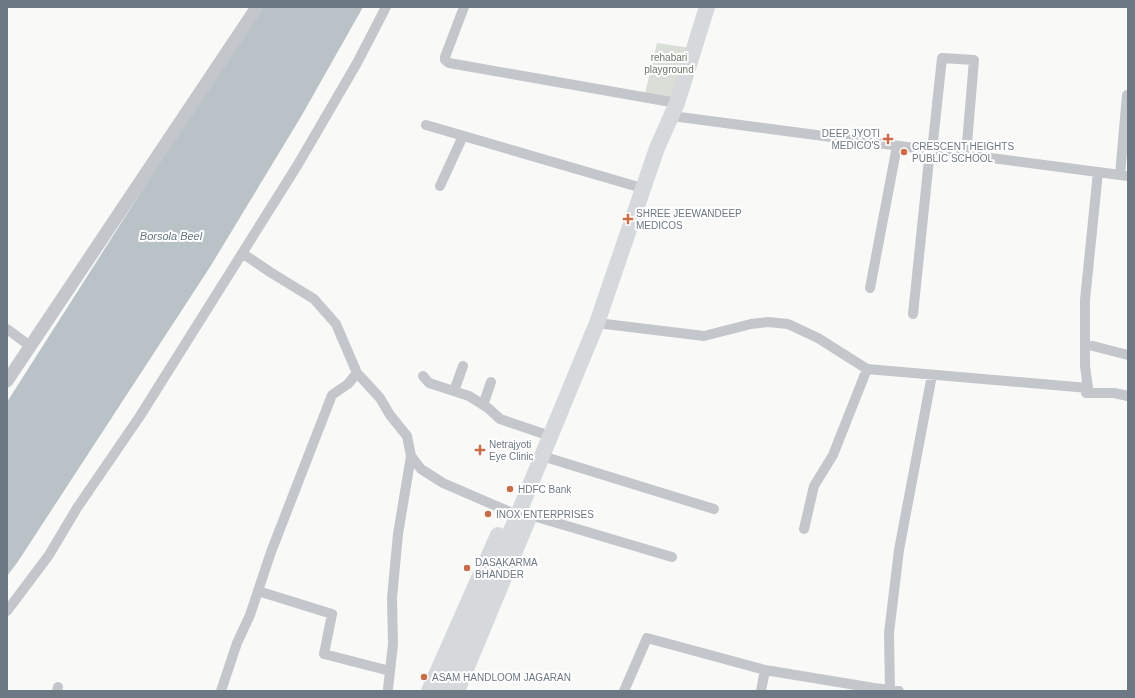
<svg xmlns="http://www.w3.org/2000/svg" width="1135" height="698" viewBox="0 0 1135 698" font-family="Arial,sans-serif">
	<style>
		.green { fill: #d9ded7 }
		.water { fill: #b9c2c6 }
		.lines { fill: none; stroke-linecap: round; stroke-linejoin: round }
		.minor { stroke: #c3c6ca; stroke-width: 10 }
		.tertiary { stroke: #c3c6ca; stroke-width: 13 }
		.primary { stroke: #d6d9dc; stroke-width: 16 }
		.poi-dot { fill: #cd6b44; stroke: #fff; stroke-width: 1.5 }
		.labels { text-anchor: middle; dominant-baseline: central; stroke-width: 4; stroke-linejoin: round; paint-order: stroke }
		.park-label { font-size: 10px; fill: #687766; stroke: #fff }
		.poi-label { font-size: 10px; fill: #6c7884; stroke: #fff; text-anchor: start }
		.water-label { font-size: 11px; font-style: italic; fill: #68777f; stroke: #fff }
	</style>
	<rect width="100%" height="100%" fill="#f9f9f8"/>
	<path class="green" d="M 657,43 L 691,48 L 676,99 L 645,93 Z"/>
	<path class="water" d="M 259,7 L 363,7 L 302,115 L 210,267 L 17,563 L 7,576 L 7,402 Z"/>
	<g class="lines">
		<path class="minor" d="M 464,7 L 445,57 L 445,60 L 449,63 L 677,103
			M 672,116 L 1128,176
			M 426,125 L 642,188
			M 932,151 L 942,58 L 974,60 L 966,155
			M 1098,172 L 1085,300 L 1085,366 L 1088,388 L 1086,393 L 1114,393 L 1128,396
			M 1120,175 L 1127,95
			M 440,186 L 463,136
			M 242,253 L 270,272 L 314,299 L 336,324 L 357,373
			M 870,288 L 897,146
			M 913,314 L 930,150
			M 597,323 L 704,336 L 751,324 L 768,322 L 788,324 L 818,338 L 867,369 L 1088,388
			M 7,329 L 30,346
			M 1085,344 L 1128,355
			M 423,376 L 429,383 L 469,396 L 488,408 L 500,419 L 550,436
			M 454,391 L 463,366
			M 483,405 L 491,382
			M 542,456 L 714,509
			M 530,515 L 672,557
			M 804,529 L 814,486 L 833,455 L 867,369
			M 258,591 L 332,614 L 324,654 L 390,671
			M 7,611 L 49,555 L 77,508 L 140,416 L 297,166 L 357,63 L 386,7
			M 388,689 L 393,644 L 392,598 L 398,534 L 411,456
			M 890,690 L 889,633 L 899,550 L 932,375
			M 57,691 L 58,687
			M 221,691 L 237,643 L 250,615 L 271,552 L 332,395 L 348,384 L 357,373 L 380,398 L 390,415 L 407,436 L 411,456 L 421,469 L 443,483 L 508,511
			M 624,691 L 647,638 L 765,670
			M 761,691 L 765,670 L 874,688 L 899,691"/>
		<path class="tertiary" d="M 7,381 L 257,7"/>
		<path class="primary" d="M 429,691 L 498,535
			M 442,691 L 519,512 L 597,323 L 657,148 L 677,103 L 707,7
			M 457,691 L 528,520"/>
	</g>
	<g class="poi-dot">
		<path d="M886 133h4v4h4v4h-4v4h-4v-4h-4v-4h4z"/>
		<circle cx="904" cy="152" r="4"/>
		<path d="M626 213h4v4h4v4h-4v4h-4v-4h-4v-4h4z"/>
		<path d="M478 444h4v4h4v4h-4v4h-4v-4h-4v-4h4z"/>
		<circle cx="510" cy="489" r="4"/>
		<circle cx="488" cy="514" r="4"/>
		<circle cx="467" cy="568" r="4"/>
		<circle cx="424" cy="677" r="4"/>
	</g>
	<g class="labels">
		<g class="park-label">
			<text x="669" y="57">rehabari<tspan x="669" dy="12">playground</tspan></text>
		</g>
		<g class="poi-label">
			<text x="880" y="133" text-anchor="end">DEEP JYOTI<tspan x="880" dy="12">MEDICO'S</tspan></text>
			<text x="912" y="146">CRESCENT HEIGHTS<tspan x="912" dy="12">PUBLIC SCHOOL</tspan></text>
			<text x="636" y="213">SHREE JEEWANDEEP<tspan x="636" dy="12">MEDICOS</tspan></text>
			<text x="489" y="444">Netrajyoti<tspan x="489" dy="12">Eye Clinic</tspan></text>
			<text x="518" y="489">HDFC Bank</text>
			<text x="496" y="514">INOX ENTERPRISES</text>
			<text x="475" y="562">DASAKARMA<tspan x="475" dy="12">BHANDER</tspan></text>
			<text x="432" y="677">ASAM HANDLOOM JAGARAN</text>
		</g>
		<g class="water-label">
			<text x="171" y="236">Borsola Beel</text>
		</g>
	</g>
	<rect width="1135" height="698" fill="none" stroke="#6c7884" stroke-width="16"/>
</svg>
